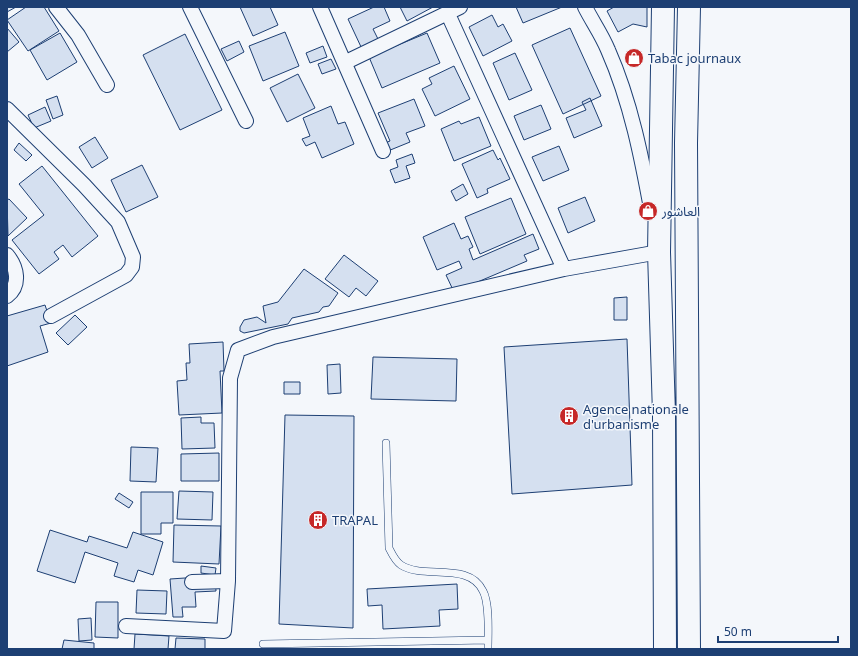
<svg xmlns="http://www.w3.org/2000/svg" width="858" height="656" viewBox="0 0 858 656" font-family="'Noto Sans','Noto Sans Arabic',sans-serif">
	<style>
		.building { fill: #d5e0f0; stroke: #1d3f73 }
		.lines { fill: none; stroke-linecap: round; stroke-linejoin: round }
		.service-casing { stroke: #1d3f73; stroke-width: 8 }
		.minor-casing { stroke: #1d3f73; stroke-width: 16 }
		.primary-casing { stroke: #1d3f73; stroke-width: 24 }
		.service { stroke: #f4f7fb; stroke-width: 7 }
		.minor { stroke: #f4f7fb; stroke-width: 14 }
		.primary { stroke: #f4f7fb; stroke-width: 22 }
		.labels { text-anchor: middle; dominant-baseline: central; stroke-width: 3; stroke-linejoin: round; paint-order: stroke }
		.poi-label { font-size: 13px; fill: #1d3f73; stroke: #f4f7fb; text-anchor: start }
	</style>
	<rect width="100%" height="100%" fill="#f4f7fb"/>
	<path class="building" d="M 7,7 L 16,7 L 7,12 Z
		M 26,7 L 44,7 L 59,31 L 28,51 L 7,20 Z
		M 240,7 L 270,7 L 278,25 L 253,36 Z
		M 374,7 L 384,7 L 390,21 L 373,29 L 379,41 L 362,49 L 348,19 Z
		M 400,7 L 433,7 L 407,21 Z
		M 516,7 L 562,7 L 523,23 Z
		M 614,7 L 647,7 L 647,27 L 633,24 L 618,32 L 607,11 Z
		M 492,15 L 498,27 L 503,24 L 512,41 L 483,56 L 469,27 Z
		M 7,28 L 19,42 L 7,52 Z
		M 570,28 L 601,96 L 563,114 L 532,45 Z
		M 285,32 L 299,66 L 263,81 L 249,46 Z
		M 60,33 L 77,62 L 47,80 L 30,50 Z
		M 427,33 L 440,63 L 382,88 L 369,57 Z
		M 185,34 L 222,110 L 180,130 L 143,55 Z
		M 239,41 L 244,52 L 227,61 L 221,49 Z
		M 323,46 L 327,57 L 310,63 L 306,53 Z
		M 515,53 L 532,90 L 509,100 L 493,63 Z
		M 331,59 L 336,69 L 322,74 L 318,64 Z
		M 454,66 L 470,99 L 435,116 L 422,89 L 432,84 L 429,78 Z
		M 298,74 L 315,108 L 287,122 L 270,88 Z
		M 57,96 L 63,115 L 53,119 L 46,100 Z
		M 590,98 L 602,126 L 574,138 L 566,118 L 586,110 L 582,102 Z
		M 414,99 L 425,126 L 406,133 L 410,142 L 383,153 L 380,145 L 390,141 L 378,113 Z
		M 541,105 L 551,129 L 524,140 L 514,116 Z
		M 331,106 L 338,124 L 345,122 L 354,144 L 322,158 L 315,142 L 306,146 L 302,139 L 310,136 L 303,118 Z
		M 45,107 L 51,121 L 34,128 L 28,115 Z
		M 479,117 L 491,146 L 454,161 L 441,129 L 459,121 L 461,124 Z
		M 95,137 L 108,158 L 92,168 L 79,147 Z
		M 19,143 L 32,155 L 26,161 L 14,150 Z
		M 559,146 L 569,170 L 543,181 L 532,157 Z
		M 493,150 L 498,160 L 500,158 L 510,179 L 487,189 L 488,193 L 477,198 L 462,164 Z
		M 412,154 L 415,163 L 406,166 L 410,178 L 395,183 L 390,170 L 398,167 L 396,160 Z
		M 142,165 L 158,197 L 126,212 L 111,180 Z
		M 42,166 L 98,236 L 72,257 L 63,245 L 54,252 L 59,259 L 39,274 L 12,240 L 44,215 L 19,184 Z
		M 463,184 L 468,194 L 456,201 L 451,191 Z
		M 585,197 L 595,221 L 568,233 L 558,208 Z
		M 511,198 L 526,234 L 480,254 L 465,217 Z
		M 9,199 L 27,218 L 8,236 L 7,200 Z
		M 454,223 L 461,239 L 468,236 L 473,247 L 469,249 L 473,260 L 533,234 L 539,249 L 524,255 L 527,261 L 454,292 L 446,275 L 462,268 L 459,261 L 437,270 L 423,237 Z
		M 344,255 L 378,281 L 366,296 L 356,288 L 349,297 L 325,279 Z
		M 304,269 L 338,293 L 329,306 L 323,307 L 319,312 L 292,318 L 288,324 L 244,333 L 240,331 L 240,327 L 244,320 L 257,317 L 266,323 L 263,306 L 278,302 Z
		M 627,297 L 627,320 L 614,320 L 614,298 Z
		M 45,305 L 51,323 L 40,326 L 48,352 L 7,366 L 7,316 Z
		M 75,315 L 87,327 L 68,345 L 56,333 Z
		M 627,339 L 632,485 L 512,494 L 504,347 Z
		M 223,342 L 224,371 L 220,371 L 222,413 L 179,415 L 177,381 L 187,380 L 186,363 L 190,363 L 189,344 Z
		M 373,357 L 457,359 L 456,401 L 371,399 Z
		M 340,364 L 341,393 L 328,394 L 327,365 Z
		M 284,382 L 300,382 L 300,394 L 284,394 Z
		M 285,415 L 354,416 L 353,628 L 279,624 Z
		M 201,417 L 201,423 L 214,423 L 215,448 L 182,449 L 181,418 Z
		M 131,447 L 158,448 L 156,482 L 130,481 Z
		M 219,453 L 219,481 L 181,481 L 181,454 Z
		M 179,491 L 213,492 L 212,520 L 177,519 Z
		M 141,492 L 173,492 L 173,523 L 161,523 L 161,534 L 141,534 Z
		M 119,493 L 133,502 L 129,508 L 115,499 Z
		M 174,525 L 221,526 L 219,564 L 173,562 Z
		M 50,530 L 87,542 L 89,536 L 127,548 L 133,532 L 163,542 L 153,575 L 138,570 L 134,582 L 114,576 L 118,563 L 85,552 L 75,583 L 37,571 Z
		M 201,566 L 216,568 L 215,575 L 201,573 Z
		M 215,576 L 216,591 L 195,592 L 196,607 L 182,607 L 183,617 L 173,617 L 170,579 Z
		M 457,584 L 458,609 L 439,610 L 440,626 L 383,629 L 382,605 L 368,606 L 367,589 Z
		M 137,590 L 167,591 L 166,614 L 136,613 Z
		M 96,602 L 118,602 L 118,638 L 95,637 Z
		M 91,618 L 92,640 L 79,641 L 78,619 Z
		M 135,634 L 169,636 L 168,649 L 134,649 Z
		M 176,638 L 205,639 L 205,649 L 175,649 Z
		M 64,640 L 94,643 L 94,649 L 62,649 Z"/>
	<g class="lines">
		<defs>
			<path id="service" d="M 386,443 L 389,548 C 392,554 395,561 401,565 C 424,580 469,561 483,591 C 490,604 488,634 488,649
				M 263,644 L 488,640"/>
			<path id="minor" d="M 56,7 L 78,35 L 107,85
				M 190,7 L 246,121
				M 320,7 L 383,151
				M 585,7 C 592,21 602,35 608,50 C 631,102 642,159 652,214
				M 448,14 L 564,269
				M 346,62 L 460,7
				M 7,109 L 84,185 L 118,222 L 133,257 L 132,267 L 126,275 L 51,316
				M 7,255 C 17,267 21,285 7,296
				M 192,582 L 228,581
				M 126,626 L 224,631 L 228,581 L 230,378 L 238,350 L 273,337 L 564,269 L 659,252 L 658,245"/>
			<path id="primary" d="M 663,7 L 659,252 L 664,414 L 665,649
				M 689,7 L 686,143 L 689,649"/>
		</defs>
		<use href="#service" class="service-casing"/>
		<use href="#minor" class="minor-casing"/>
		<use href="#primary" class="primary-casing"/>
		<use href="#service" class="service"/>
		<use href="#minor" class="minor"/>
		<use href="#primary" class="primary"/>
	</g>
	<defs>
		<symbol id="shop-disc" viewBox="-11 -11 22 22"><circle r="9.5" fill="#c62828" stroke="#f4f7fb"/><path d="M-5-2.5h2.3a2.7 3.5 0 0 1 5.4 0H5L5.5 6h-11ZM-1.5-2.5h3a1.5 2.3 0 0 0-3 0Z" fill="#fff"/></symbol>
		<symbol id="building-disc" viewBox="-11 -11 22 22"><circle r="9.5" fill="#c62828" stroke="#f4f7fb"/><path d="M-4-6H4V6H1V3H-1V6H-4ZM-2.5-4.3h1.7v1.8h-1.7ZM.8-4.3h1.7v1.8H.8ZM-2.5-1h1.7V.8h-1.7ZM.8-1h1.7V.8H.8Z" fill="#fff"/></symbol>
	</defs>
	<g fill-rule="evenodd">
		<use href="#shop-disc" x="623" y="47" width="22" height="22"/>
		<use href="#shop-disc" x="637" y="200" width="22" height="22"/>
		<use href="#building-disc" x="558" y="405" width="22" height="22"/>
		<use href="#building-disc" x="307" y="509" width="22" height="22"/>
	</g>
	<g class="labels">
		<g class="poi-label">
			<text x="648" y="58">Tabac journaux</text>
			<text x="662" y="211">العاشور</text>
			<text x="583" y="409">Agence nationale<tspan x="583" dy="15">d'urbanisme</tspan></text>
			<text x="332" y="520">TRAPAL</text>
		</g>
	</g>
	<rect width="858" height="656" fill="none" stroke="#1d3f73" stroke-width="16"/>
	<path d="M718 636v6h120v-6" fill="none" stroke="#1d3f73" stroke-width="2"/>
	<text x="724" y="636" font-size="12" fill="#1d3f73" stroke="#f4f7fb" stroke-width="3" paint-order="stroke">50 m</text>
</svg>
